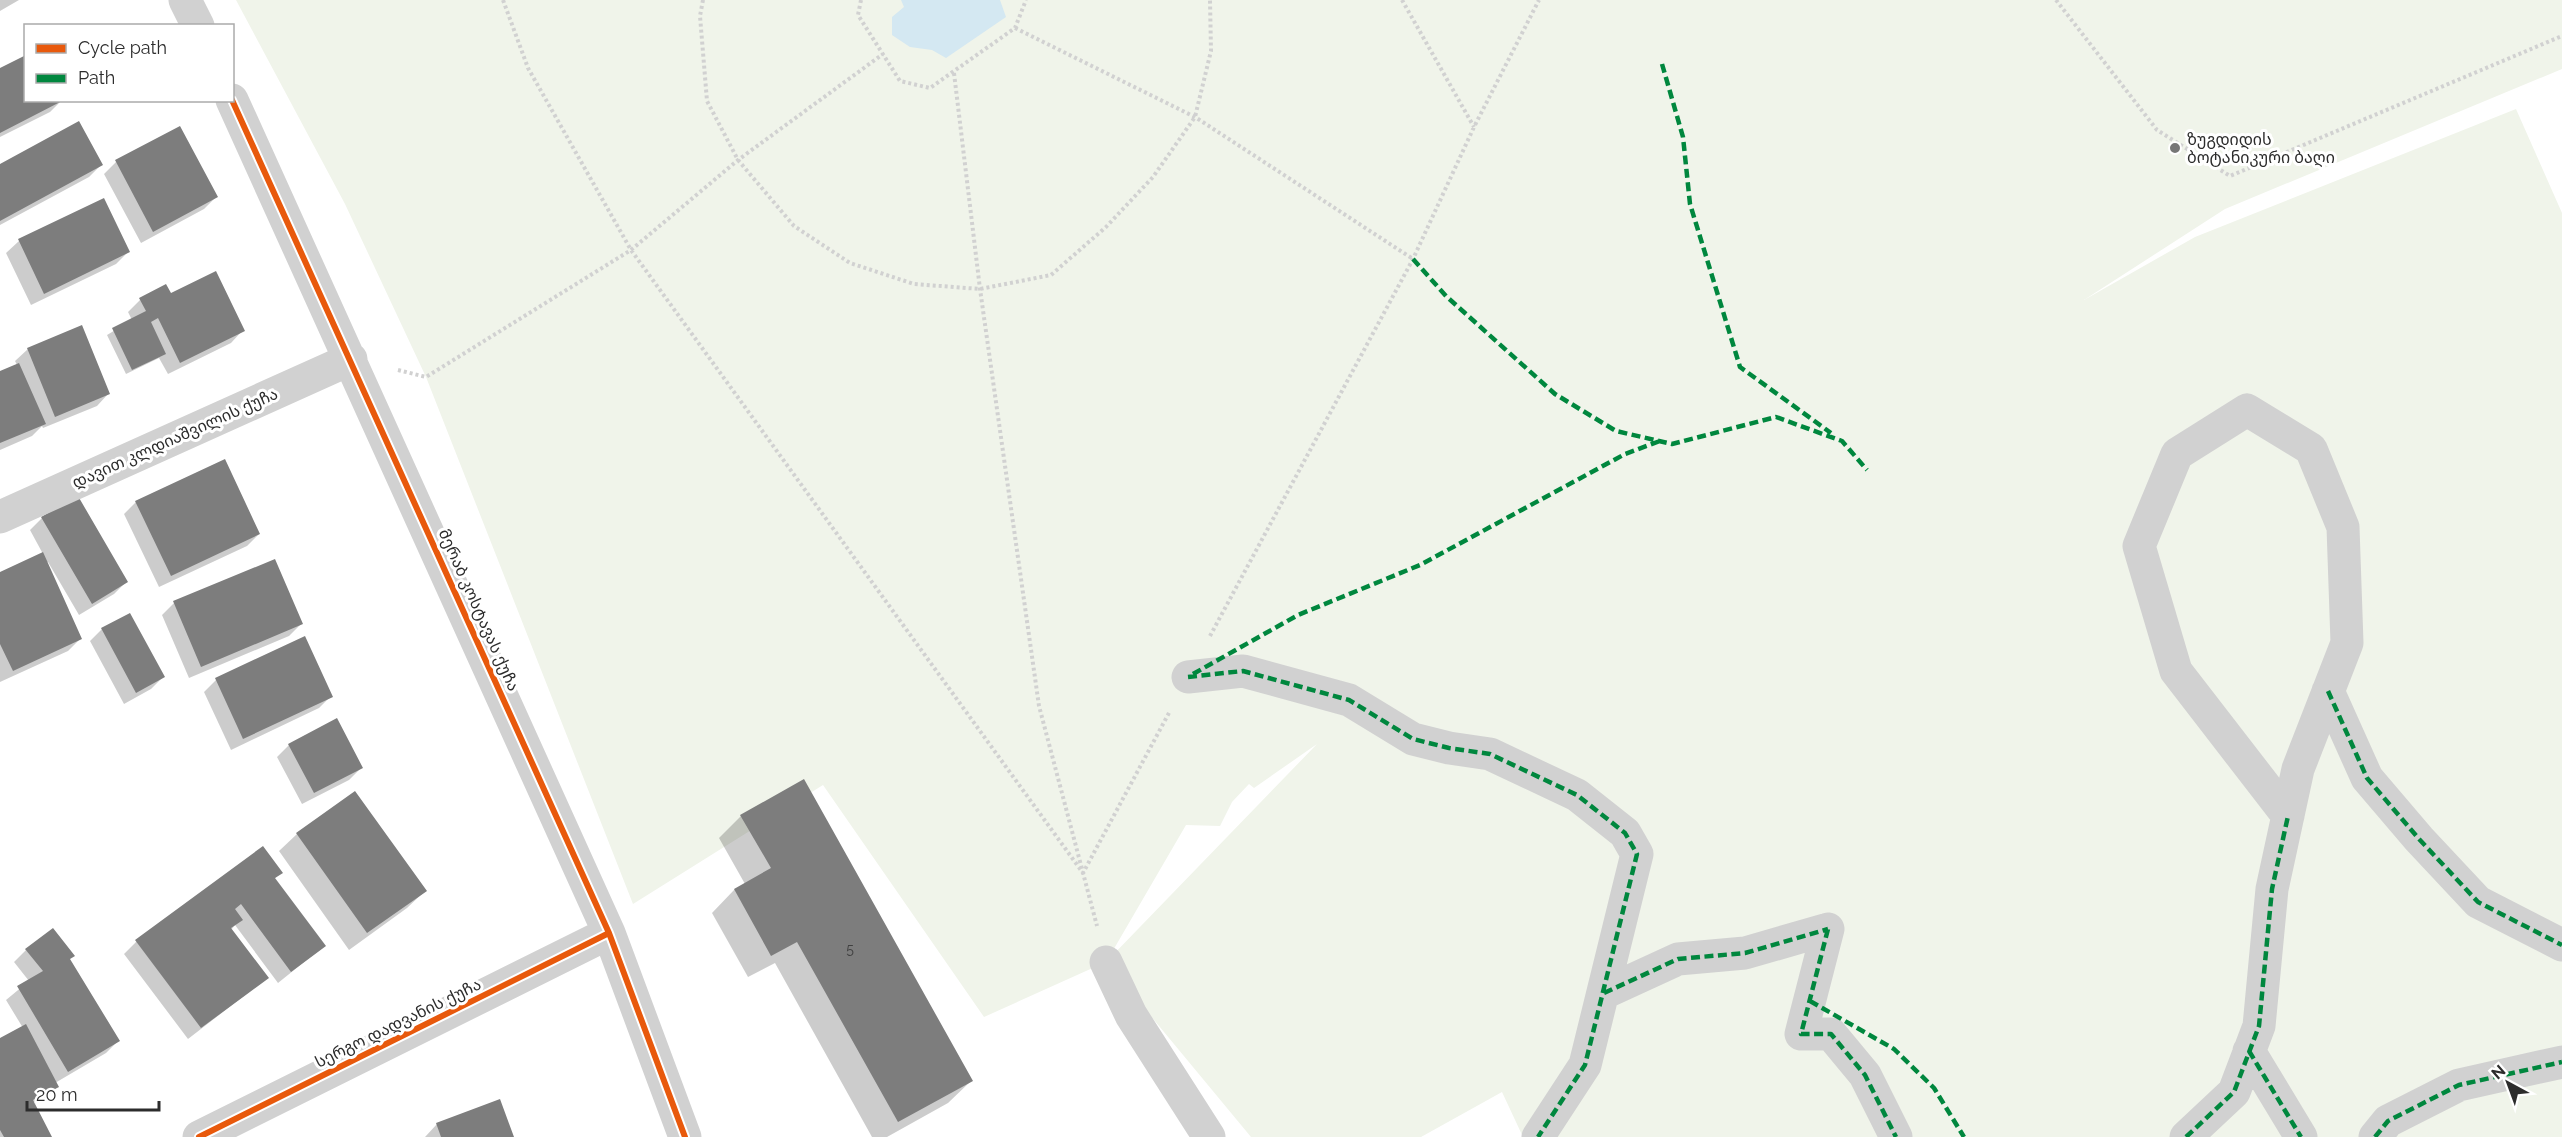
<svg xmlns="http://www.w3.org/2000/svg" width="2562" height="1137" viewBox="0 0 2562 1137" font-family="Raleway,'Noto Sans Georgian',sans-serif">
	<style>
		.green { fill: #f0f4ea; fill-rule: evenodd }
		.water { fill: #d4e8f2 }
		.shadow { fill: #0003 }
		.building { fill: #7d7d7d }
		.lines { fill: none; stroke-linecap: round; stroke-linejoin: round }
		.path { stroke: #d1d1d1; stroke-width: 4; stroke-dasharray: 3 3; stroke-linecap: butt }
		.minor { stroke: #d1d1d1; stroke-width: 33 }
		.quiet { stroke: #00873e; stroke-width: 4.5; stroke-dasharray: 9 4.5; stroke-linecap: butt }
		.cycleway-casing { stroke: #fff; stroke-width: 10 }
		.cycleway { stroke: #e8590c; stroke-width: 6 }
		.poi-dot { fill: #767676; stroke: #fff; stroke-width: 2 }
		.labels { text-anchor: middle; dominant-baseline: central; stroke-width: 6; stroke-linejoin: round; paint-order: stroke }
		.number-label { font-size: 14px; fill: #404040 }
		.poi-label { font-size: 16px; fill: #2c2c2c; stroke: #fff; text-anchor: start }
		.street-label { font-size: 16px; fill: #2c2c2c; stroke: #fff }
	</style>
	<rect width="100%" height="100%" fill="#fff"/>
	<path class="green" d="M 236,0 L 2562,0 L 2562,69 L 2225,209 L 2084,300 L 2195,237 L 2516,109 L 2562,213 L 2562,1137 L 1523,1137 L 1502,1092 L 1421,1137 L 1251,1137 L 1106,962 L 984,1017 L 823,785 L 633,904 L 426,377 L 345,204 ZM 1317,744 L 1109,959 L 1108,959 L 1186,825 L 1220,826 L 1232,802 L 1249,784 L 1254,788 Z"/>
	<path class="water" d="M 901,0 L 1000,0 L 1006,17 L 946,58 L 932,50 L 910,47 L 892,35 L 892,17 L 904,7 Z"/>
	<path class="shadow" d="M 0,0 L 19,0 L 0,11 Z
		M 0,69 L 26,100 L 62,100 L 50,112 L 0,137 Z
		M 116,162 L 216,197 L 204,209 L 141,243 L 104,174 Z
		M 0,165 L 101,165 L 89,177 L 0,225 Z
		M 103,200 L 128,252 L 116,264 L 31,305 L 6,253 L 19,241 Z
		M 140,300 L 243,330 L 231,343 L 168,374 L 159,358 L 126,374 L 107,335 L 132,320 L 128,312 Z
		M 28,349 L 109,393 L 97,406 L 43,428 L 42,426 L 32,436 L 0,450 L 0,373 L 17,365 L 15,361 Z
		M 136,502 L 259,534 L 247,546 L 159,587 L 124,514 Z
		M 42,518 L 126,582 L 114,594 L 79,615 L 48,562 L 46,563 L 80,639 L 68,651 L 0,682 L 0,573 L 43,554 L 30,530 Z
		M 174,603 L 301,624 L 289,636 L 189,678 L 162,615 Z
		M 102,629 L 163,677 L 151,689 L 124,704 L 90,641 Z
		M 304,638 L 331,696 L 319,708 L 231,750 L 204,692 L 216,680 Z
		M 289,745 L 361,768 L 349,780 L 302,804 L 277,757 Z
		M 741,816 L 971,1081 L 948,1103 L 887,1137 L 872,1137 L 775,963 L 748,977 L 712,913 L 734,890 L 745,884 L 719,838 Z
		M 297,834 L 425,891 L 407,908 L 349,950 L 279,851 Z
		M 281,873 L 274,879 L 324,946 L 278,983 L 235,925 L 231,930 L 267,978 L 188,1039 L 124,954 L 136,942 L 216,882 Z
		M 26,950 L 118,1041 L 106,1053 L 55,1083 L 57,1087 L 45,1099 L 34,1104 L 50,1137 L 0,1137 L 0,1040 L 23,1028 L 6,1000 L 29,981 L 14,962 Z
		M 437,1124 L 512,1137 L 425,1137 Z"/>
	<path class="building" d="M 26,55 L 26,100 L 64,100 L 0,133 L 0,68 Z
		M 79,121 L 103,165 L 0,221 L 0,164 Z
		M 180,126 L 218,197 L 153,232 L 115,160 Z
		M 104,198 L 130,252 L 44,294 L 18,239 Z
		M 216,271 L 245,331 L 180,363 L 158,318 L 151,322 L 166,354 L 132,370 L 112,328 L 146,311 L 139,298 L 166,284 L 171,293 Z
		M 82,325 L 110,394 L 55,417 L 27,348 Z
		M 19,363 L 46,424 L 0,443 L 0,371 Z
		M 225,459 L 260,534 L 171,576 L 135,501 Z
		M 78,496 L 128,582 L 92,604 L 41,517 Z
		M 43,552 L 82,639 L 13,671 L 0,644 L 0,572 Z
		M 275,559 L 303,624 L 201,667 L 173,601 Z
		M 130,613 L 165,677 L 136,693 L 101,628 Z
		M 305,636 L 333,697 L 243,739 L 215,678 Z
		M 337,718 L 363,768 L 314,793 L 288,744 Z
		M 804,779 L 973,1081 L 898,1122 L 797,942 L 771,956 L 734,889 L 771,868 L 740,815 Z
		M 355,791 L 427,891 L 367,933 L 296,833 Z
		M 263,846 L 283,873 L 275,878 L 326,946 L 291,972 L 241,904 L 235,909 L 243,920 L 231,928 L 269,978 L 201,1028 L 135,940 Z
		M 53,928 L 75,956 L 70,959 L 120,1041 L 68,1072 L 17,986 L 43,971 L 25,949 Z
		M 26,1024 L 59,1087 L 33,1100 L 52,1137 L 4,1137 L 0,1130 L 0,1038 Z
		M 500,1099 L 514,1137 L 441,1137 L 436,1123 Z"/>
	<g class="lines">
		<path class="path" d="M 503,0 L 528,68 L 631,250 L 1083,873 L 1170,711
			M 703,0 L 700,16 L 707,101 L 738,160 L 794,226 L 850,263 L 914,284 L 980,289 L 1051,275 L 1106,227 L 1153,177 L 1195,117 L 1211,51 L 1210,0
			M 861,0 L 858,15 L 900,81 L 930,88 L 1015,28 L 1026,0
			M 1402,0 L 1474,127
			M 2056,0 L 2157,130 L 2230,176 L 2562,36
			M 1015,28 L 1195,117 L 1413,259
			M 954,73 L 980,289 L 1039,706 L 1097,926
			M 398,370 L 426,377 L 631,250 L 738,160 L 883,54
			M 1210,636 L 1413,259 L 1474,127 L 1539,0"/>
		<path class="minor" d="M 185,0 L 198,26
			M 232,100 L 609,933 L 685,1137
			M 0,517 L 351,359
			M 1188,677 L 1243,671 L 1349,700 L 1413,739 L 1449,748 L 1490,754 L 1577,795 L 1625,833 L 1637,854 L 1585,1065 L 1538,1137
			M 2328,691 L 2367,778 L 2419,839 L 2478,902 L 2562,945
			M 1828,929 L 1801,1034 L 1831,1034 L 1865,1075 L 1896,1137
			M 1106,962 L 1131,1015 L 1209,1137
			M 1604,993 L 1678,959 L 1745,953 L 1828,929
			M 2249,1051 L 2301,1137
			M 199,1137 L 609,933
			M 2186,1137 L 2234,1092 L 2259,1026 L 2272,889 L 2298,769 L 2347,643 L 2343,527 L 2311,449 L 2247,410 L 2177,454 L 2139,546 L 2176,671 L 2288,816
			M 2375,1137 L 2388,1121 L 2459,1085 L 2562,1062"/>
		<path class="quiet" d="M 1662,64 L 1683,137 L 1690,204 L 1740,367 L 1831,433
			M 1413,259 L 1446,296 L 1555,394 L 1616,431 L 1672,444 L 1776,417 L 1842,441 L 1867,470
			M 1193,674 L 1298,615 L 1420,565 L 1625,454 L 1660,441
			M 1188,677 L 1243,671 L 1349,700 L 1413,739 L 1449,748 L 1490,754 L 1577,795 L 1625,833 L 1637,854 L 1585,1065 L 1538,1137
			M 2328,691 L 2367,778 L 2419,839 L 2478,902 L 2562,945
			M 1828,929 L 1801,1034 L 1831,1034 L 1865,1075 L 1896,1137
			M 1604,993 L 1678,959 L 1745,953 L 1828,929
			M 1810,1001 L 1894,1049 L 1934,1088 L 1964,1137
			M 2249,1051 L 2301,1137
			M 2186,1137 L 2234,1092 L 2259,1026 L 2272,889 L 2288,816
			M 2375,1137 L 2388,1121 L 2459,1085 L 2562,1062"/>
		<defs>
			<path id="cycleway" d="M 232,100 L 609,933 L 685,1137
				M 199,1137 L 609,933"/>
		</defs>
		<use href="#cycleway" class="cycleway-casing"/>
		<use href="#cycleway" class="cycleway"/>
	</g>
	<circle class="poi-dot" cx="2175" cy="148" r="6"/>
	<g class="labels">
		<g class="number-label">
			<text x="850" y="949">5</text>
		</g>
		<g class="poi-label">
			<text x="2187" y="139">ზუგდიდის<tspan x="2187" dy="18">ბოტანიკური ბაღი</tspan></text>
		</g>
		<g class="street-label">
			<text transform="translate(175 438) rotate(-24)">დავით კლდიაშვილის ქუჩა</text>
			<text transform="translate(479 610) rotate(66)">მერაბ კოსტავას ქუჩა</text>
			<text transform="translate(398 1023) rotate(-26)">სერგო დადვანის ქუჩა</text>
		</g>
	</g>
	<rect x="24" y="24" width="210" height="78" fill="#ffffff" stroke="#ababab" stroke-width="1.5"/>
	<rect x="36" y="44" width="30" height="9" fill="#e8590c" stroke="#ababab" stroke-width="1.5"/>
	<text x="78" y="54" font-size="18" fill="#2c2c2c">Cycle path</text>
	<rect x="36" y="74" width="30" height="9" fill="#00873e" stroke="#ababab" stroke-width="1.5"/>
	<text x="78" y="84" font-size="18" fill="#2c2c2c">Path</text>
	<g transform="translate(2508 1083) rotate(319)" stroke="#ffffff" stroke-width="4.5" paint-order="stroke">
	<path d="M0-4.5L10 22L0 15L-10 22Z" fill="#2c2c2c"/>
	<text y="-9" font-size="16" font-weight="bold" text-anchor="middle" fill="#2c2c2c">N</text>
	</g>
	<path d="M27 1101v9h132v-9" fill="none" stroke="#2c2c2c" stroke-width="3"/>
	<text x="36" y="1101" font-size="18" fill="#2c2c2c" stroke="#ffffff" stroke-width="4.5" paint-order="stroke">20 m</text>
</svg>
